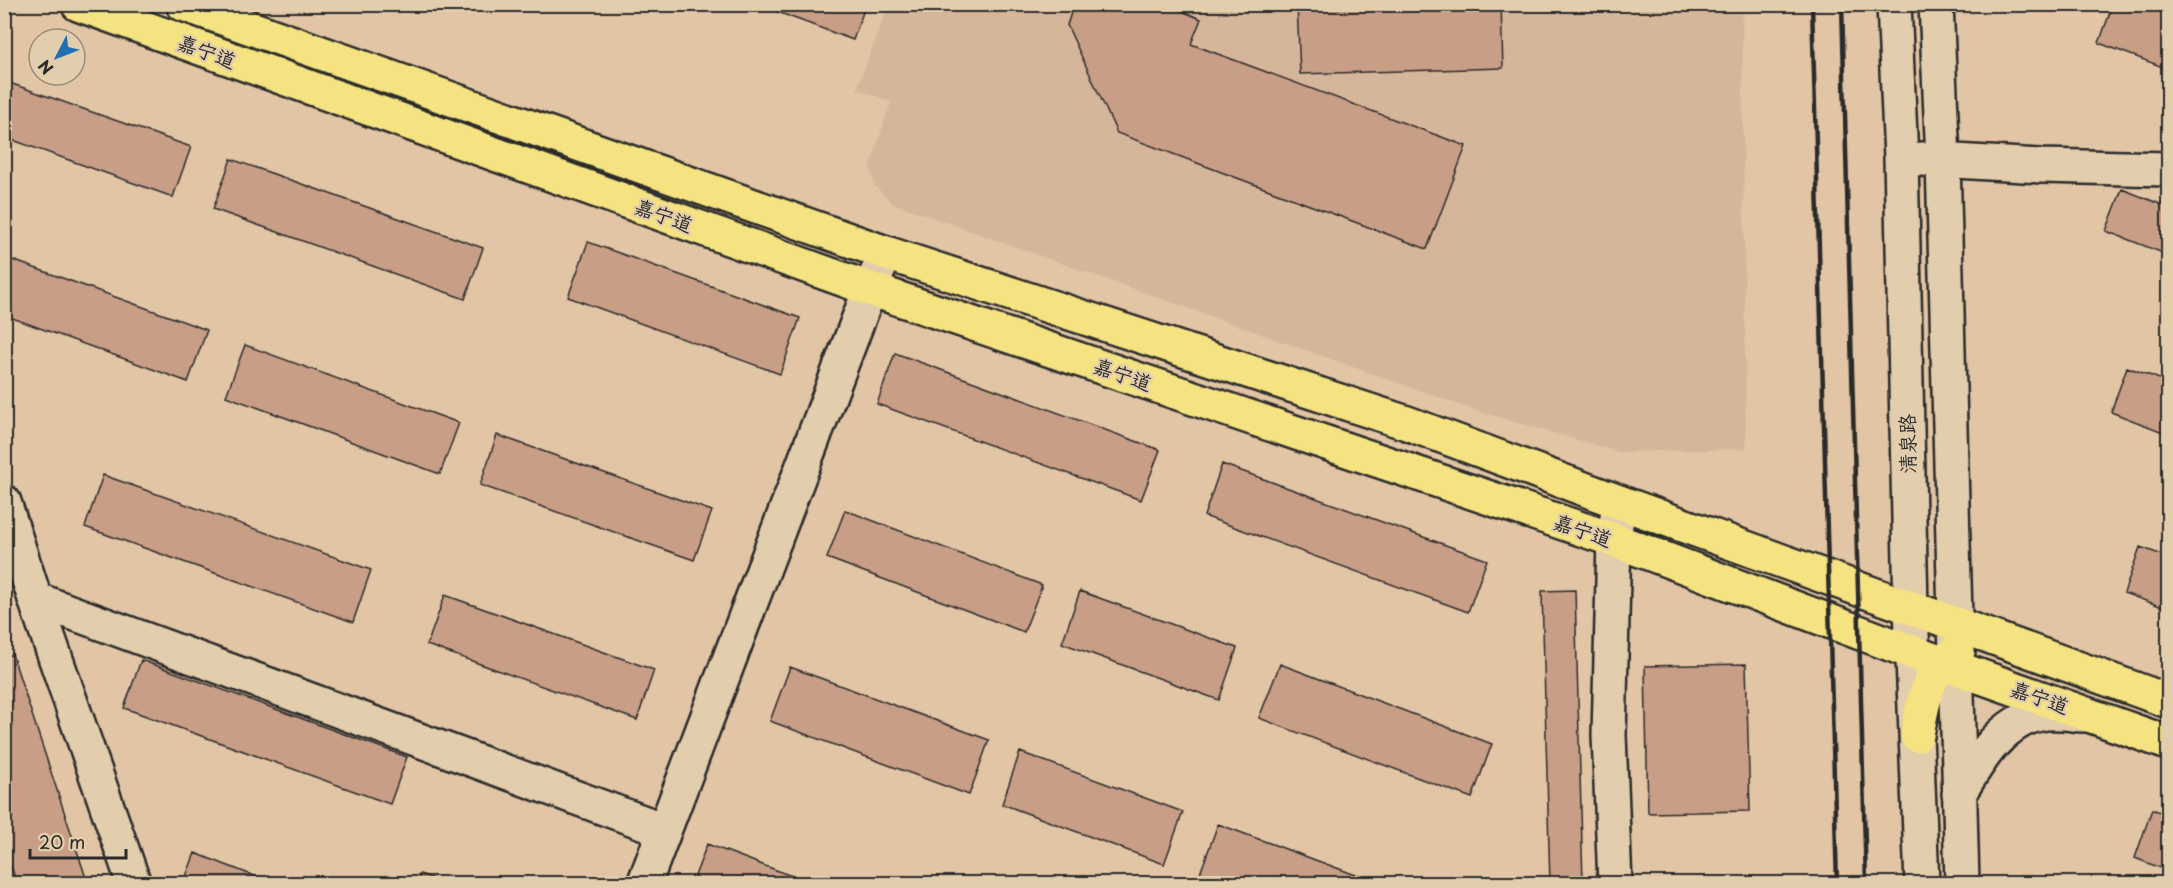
<svg xmlns="http://www.w3.org/2000/svg" width="2173" height="888" viewBox="0 0 2173 888" font-family="'Playpen Sans','LXGW WenKai TC',sans-serif">
	<style>
		.built { fill: #d6b69a }
		.building { fill: #c99e87; stroke: #2b2b2b; stroke-width: 1.5 }
		.lines { fill: none; stroke-linecap: round; stroke-linejoin: round }
		.minor-casing { stroke: #2b2b2b; stroke-width: 38 }
		.major-casing { stroke: #2b2b2b; stroke-width: 38 }
		.minor { stroke: #e2cdac; stroke-width: 33 }
		.major { stroke: #f5e382; stroke-width: 33 }
		.rail { stroke: #2b2b2b; stroke-width: 4.5 }
		.labels { text-anchor: middle; dominant-baseline: central; stroke-width: 4.5; stroke-linejoin: round; paint-order: stroke }
		.street-label { font-size: 20px; fill: #2b2b2b; stroke: #e2cdac }
	</style>
	<rect width="100%" height="100%" fill="#e2c5a5"/>
	<filter id="ink" filterUnits="userSpaceOnUse"><feTurbulence type="fractalNoise" baseFrequency=".0167" numOctaves="2"/><feDisplacementMap in="SourceGraphic" scale="12" xChannelSelector="R" yChannelSelector="G"/><feConvolveMatrix kernelMatrix="1 2 1 2 8 2 1 2 1" color-interpolation-filters="sRGB"/></filter>
	<g filter="url(#ink)">
		<path class="built" d="M 888,5 L 1742,5 L 1746,449 L 1619,452 L 1477,411 L 892,203 L 875,186 L 870,166 L 891,102 L 857,89 Z"/>
		<path class="building" d="M 756,4 L 866,4 L 853,40 Z
			M 1074,4 L 1165,4 L 1201,19 L 1191,44 L 1466,146 L 1427,249 L 1117,133 L 1067,25 Z
			M 1297,4 L 1501,4 L 1503,68 L 1300,74 Z
			M 2113,4 L 2146,4 L 2168,13 L 2168,69 L 2099,43 Z
			M 4,81 L 191,147 L 173,197 L 4,137 Z
			M 231,159 L 483,248 L 465,299 L 213,209 Z
			M 2122,189 L 2168,207 L 2168,255 L 2106,231 Z
			M 588,242 L 800,318 L 780,374 L 568,297 Z
			M 4,257 L 207,330 L 188,382 L 4,315 Z
			M 245,345 L 459,423 L 440,474 L 226,396 Z
			M 895,353 L 1160,450 L 1141,500 L 877,404 Z
			M 2127,367 L 2168,382 L 2168,434 L 2111,412 Z
			M 497,435 L 712,511 L 694,560 L 480,485 Z
			M 1222,464 L 1487,560 L 1468,612 L 1204,516 Z
			M 103,475 L 371,570 L 353,622 L 85,527 Z
			M 845,510 L 1042,585 L 1024,632 L 827,558 Z
			M 2140,547 L 2168,557 L 2168,609 L 2124,593 Z
			M 1575,590 L 1583,884 L 1550,884 L 1542,591 Z
			M 1080,591 L 1237,648 L 1219,700 L 1062,643 Z
			M 445,595 L 654,670 L 637,720 L 427,645 Z
			M 12,654 L 88,884 L 17,884 L 4,844 L 4,657 Z
			M 141,660 L 407,757 L 390,804 L 124,708 Z
			M 1280,664 L 1492,744 L 1472,798 L 1259,718 Z
			M 1746,664 L 1750,811 L 1648,813 L 1645,666 Z
			M 790,667 L 989,740 L 969,795 L 770,721 Z
			M 1020,752 L 1183,812 L 1164,864 L 1002,804 Z
			M 2152,809 L 2168,815 L 2168,871 L 2135,858 Z
			M 1218,824 L 1380,884 L 1210,884 L 1198,879 Z
			M 707,844 L 813,884 L 692,884 Z
			M 195,853 L 275,884 L 183,884 Z
			M 420,874 L 447,884 L 416,884 Z"/>
		<g class="lines">
			<defs>
				<path id="minor" d="M 1894,4 L 1901,158 L 1911,608 L 1922,884
					M 1936,4 L 1943,160 L 1962,884
					M 1921,159 L 2041,166 L 2168,169
					M 4,502 L 35,599 L 134,884
					M 35,599 L 664,830
					M 1959,794 C 1978,761 2001,722 2040,714 C 2054,711 2069,714 2083,715
					M 644,884 L 870,289 L 886,253
					M 1615,884 L 1609,735 L 1614,540 L 1619,502"/>
				<path id="major" d="M 78,4 L 870,289 L 1614,540 L 1914,653 L 2168,743
					M 183,4 L 886,253 L 1407,423 L 1619,502 L 2168,701
					M 1917,735 C 1923,702 1927,669 1958,651"/>
			</defs>
			<use href="#minor" class="minor-casing"/>
			<use href="#major" class="major-casing"/>
			<use href="#minor" class="minor"/>
			<use href="#major" class="major"/>
			<path class="rail" d="M 1812,4 L 1837,884
				M 1842,4 L 1866,884"/>
		</g>
	</g>
	<g class="labels">
		<g class="street-label">
			<text transform="translate(207 51) rotate(20)">嘉宁道</text>
			<text transform="translate(664 215) rotate(20)">嘉宁道</text>
			<text transform="translate(1123 374) rotate(19)">嘉宁道</text>
			<text transform="translate(1907 444) rotate(-91)">清泉路</text>
			<text transform="translate(1583 530) rotate(19)">嘉宁道</text>
			<text transform="translate(2040 697) rotate(19)">嘉宁道</text>
		</g>
	</g>
	<rect width="2173" height="888" fill="none" stroke="#e2cdac" stroke-width="24"/>
	<rect x="12" y="12" width="2149" height="864" fill="none" stroke="#2b2b2b" stroke-width="2" filter="url(#ink)"/>
	<g transform="translate(57 57) rotate(228)"><circle r="28" fill="#e2cdac" stroke="#998c78" stroke-width="1.5"/>
	<path d="M0-4.5L10 22L0 15L-10 22Z" fill="#1f6fb2"/>
	<text y="-9" font-size="16" font-weight="bold" text-anchor="middle" fill="#2b2b2b">N</text>
	</g>
	<path d="M30 849v9h96v-9" fill="none" stroke="#2b2b2b" stroke-width="3"/>
	<text x="39" y="849" font-size="18" fill="#2b2b2b" stroke="#e2cdac" stroke-width="4.5" paint-order="stroke">20 m</text>
</svg>
